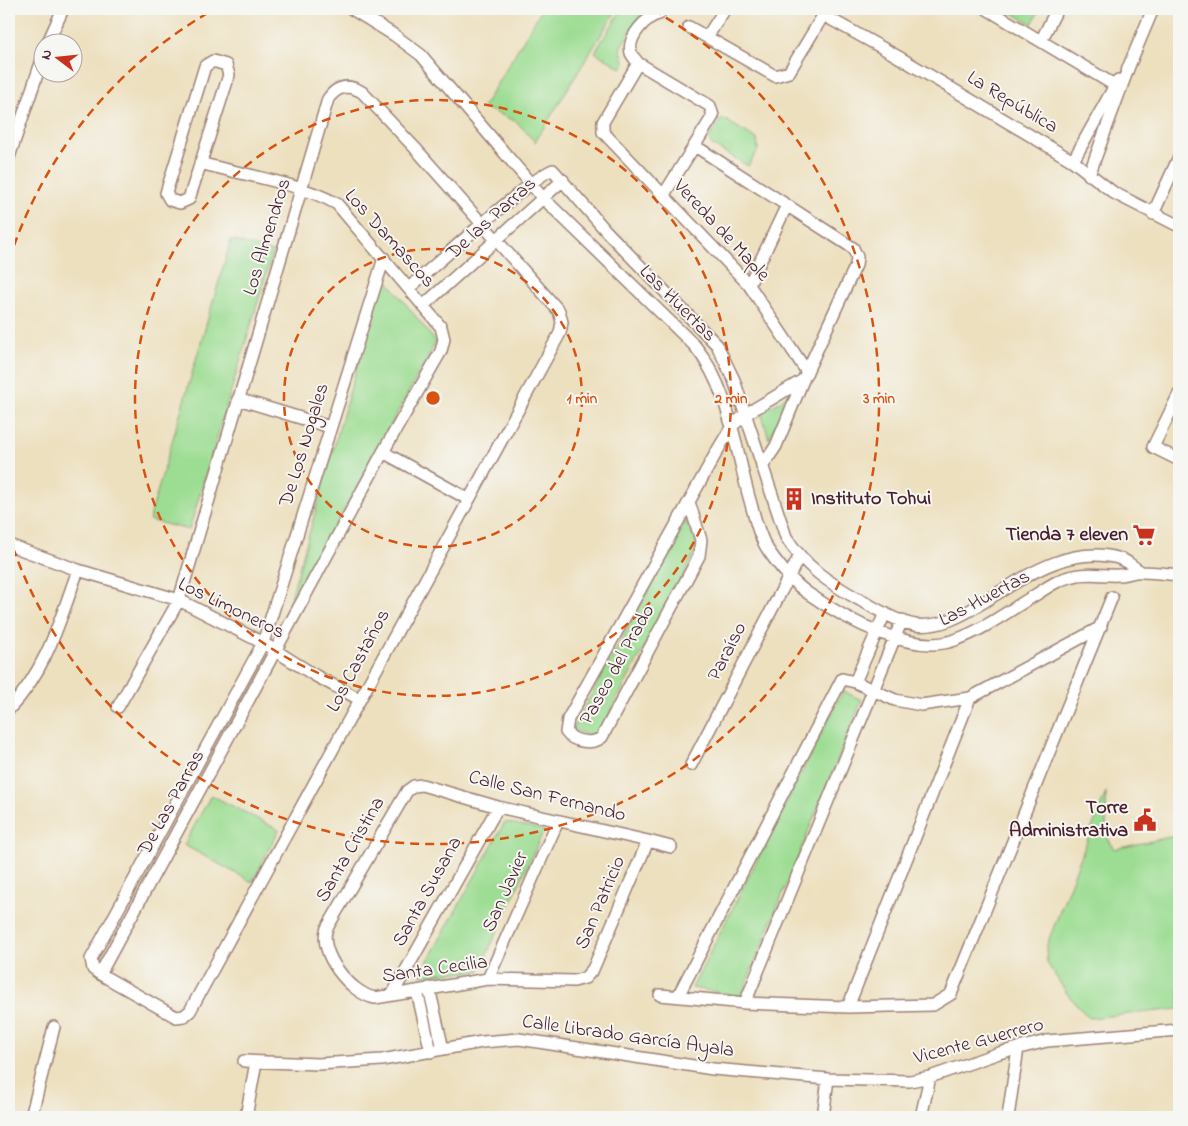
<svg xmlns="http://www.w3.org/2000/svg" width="1188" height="1126" viewBox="0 0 1188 1126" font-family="'Indie Flower',sans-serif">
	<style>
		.green { fill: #9ddd93; stroke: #747e5f }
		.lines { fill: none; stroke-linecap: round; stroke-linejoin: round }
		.street-casing { stroke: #9c8075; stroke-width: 14 }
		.street { stroke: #fff; stroke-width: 11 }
		.ring { fill: none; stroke: #d8530f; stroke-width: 2.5; stroke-dasharray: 9 6 }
		.labels { text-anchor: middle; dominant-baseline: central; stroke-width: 4; stroke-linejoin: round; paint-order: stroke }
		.street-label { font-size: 20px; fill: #4a1f2b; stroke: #f6f6f2 }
		.poi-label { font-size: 20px; font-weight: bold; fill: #4a1f2b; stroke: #f6f6f2; text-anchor: end }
		.centre { fill: #d8530f; stroke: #f6f6f2; stroke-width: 2.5 }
		.ring-label { font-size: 15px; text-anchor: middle; font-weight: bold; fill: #d8530f; stroke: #f6f6f2; stroke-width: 4; stroke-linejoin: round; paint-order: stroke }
	</style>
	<rect width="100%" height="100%" fill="#f6f6f2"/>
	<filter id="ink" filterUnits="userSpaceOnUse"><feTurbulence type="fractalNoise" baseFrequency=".02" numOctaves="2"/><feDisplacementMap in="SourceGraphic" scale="10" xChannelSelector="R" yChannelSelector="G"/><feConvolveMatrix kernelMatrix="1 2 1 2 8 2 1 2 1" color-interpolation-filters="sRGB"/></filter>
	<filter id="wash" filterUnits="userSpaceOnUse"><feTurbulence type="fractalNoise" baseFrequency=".0096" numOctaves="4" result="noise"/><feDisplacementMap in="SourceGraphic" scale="20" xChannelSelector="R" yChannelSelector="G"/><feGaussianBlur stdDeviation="1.12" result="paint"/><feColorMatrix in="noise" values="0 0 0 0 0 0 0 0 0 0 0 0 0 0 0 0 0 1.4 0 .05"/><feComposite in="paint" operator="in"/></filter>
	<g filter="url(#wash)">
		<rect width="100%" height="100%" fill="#ede0bf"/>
		<path class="green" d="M 542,9 L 617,9 L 535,142 L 517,122 L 483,107 Z
			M 622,9 L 648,9 L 644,10 L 620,48 L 625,63 L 621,68 L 595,52 Z
			M 1005,9 L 1040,9 L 1032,24 Z
			M 722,118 L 757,139 L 758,150 L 748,166 L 712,145 L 708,139 Z
			M 231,240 L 273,252 L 189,530 L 149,520 Z
			M 383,275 L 436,342 L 285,618 Z
			M 793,390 L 769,439 L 761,412 L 778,403 Z
			M 686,521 L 698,547 L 597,737 L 572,730 Z
			M 843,691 L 862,700 L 741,996 L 692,988 Z
			M 1106,792 L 1106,836 L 1115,849 L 1179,835 L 1179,1009 L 1089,1018 L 1068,995 L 1047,963 L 1046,947 Z
			M 211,795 L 279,830 L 252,882 L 184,845 Z
			M 505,822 L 544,830 L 479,971 L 420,975 Z"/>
	</g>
	<g filter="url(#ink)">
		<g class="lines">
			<defs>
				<path id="street" d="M 352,9 L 394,35 L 421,55 L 543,198 L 695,346 C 729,388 735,446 749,497 C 754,514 758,535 768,550 C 779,566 793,583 809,594 C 845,619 912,656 955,640 C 984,630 1011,609 1037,594 C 1049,586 1061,578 1074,576 C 1089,572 1104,576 1119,575 C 1127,575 1134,571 1142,572 C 1154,572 1167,574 1179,575
					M 987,9 L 1121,89
					M 659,14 C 646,17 627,37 631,53 C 632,56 636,60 638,63 L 603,122 L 603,132 L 749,285 L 807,372
					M 823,15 L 897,56 L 1073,161 L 1114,193 L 1179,226
					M 689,27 L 775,76 L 789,72 L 827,9
					M 707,37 L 725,9
					M 1041,41 L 1057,9
					M 48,42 L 63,9
					M 213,61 L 226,65 L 229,75 L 189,199 L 180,203 L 170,200 L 166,193 L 205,66 Z
					M 638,63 L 710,106 L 713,116 L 663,196
					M 695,146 L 853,248 L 857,257 L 856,265 L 803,380 L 776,446 L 762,467
					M 9,157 L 42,60
					M 1073,161 L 1118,80
					M 1089,175 L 1129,66 L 1153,9
					M 1153,214 L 1179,157
					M 749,285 L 786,207
					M 409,288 C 427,272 539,171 553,170 L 607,232 L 717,345 L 734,380 L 786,537 C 805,567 829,583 860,600 C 876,608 896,622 915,625 C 939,628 962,616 982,603 C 1023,578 1070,543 1121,559 C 1128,561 1134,568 1140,571
					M 424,305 L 563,180
					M 1179,394 L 1153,447 L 1179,460
					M 238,399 L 330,427
					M 383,452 L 468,499
					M 689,502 L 701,540 L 699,556 L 602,737 C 593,745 573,742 566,732 L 568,719 L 720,446 L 732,426 L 746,414 L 803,380
					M 9,545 L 78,570 L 179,600 L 263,643 L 316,676 L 359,699
					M 855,682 L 885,613
					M 118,707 L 179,600 L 328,99 C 337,86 348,84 362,92 L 415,148 L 559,311 L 562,322 L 560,333 L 190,1011 L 184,1016 L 176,1017 L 100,974 L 93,969 L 91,959 L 263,643 L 384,258
					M 9,709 C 46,671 60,620 78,570
					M 691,765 L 799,557
					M 648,841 L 593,969 L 585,978 L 574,981 L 488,979 L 375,998 C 351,994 317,952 327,928 L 407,791 L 414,786 L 422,785 L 498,807 L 648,841 L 671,847
					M 100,974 L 383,452 L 441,351 L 444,339 L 441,327 L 337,204 C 303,184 240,174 200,163
					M 488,979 L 558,821
					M 429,988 L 443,1049
					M 417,991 L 431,1052
					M 392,995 L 498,807
					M 660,995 L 745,1003 L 848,1007 L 933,1005 L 951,994 L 1112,597
					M 678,996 L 842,679 L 855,682 L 895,700 L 921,705 L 970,698 L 1101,627
					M 745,1003 L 902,620
					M 848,1007 L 970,698
					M 244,1061 L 318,1064 L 382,1060 L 482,1042 L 519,1039 L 713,1069 L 828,1079 L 910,1081 L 930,1077 L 999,1053 L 1047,1041 L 1179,1030
					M 31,1117 L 54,1027
					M 246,1117 L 256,1062
					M 823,1117 L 828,1079
					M 921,1117 L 930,1077
					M 1008,1117 L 1018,1048
					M 1178,1117 L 1179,1113"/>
			</defs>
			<use href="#street" class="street-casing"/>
			<use href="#street" class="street"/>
		</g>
	</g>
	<g class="ring">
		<circle cx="433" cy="398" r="149"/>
		<circle cx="433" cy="398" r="298"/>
		<path d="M9 260A446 446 0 0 1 213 10M653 10A446 446 0 1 1 9 536"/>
	</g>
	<defs>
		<symbol id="building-bare" viewBox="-9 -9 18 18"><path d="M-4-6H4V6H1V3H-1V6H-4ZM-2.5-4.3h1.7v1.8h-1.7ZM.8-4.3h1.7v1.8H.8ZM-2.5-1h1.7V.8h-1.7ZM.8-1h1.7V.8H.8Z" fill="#c8321e" stroke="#f6f6f2" stroke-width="2.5" paint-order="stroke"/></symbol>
		<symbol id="supermarket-bare" viewBox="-9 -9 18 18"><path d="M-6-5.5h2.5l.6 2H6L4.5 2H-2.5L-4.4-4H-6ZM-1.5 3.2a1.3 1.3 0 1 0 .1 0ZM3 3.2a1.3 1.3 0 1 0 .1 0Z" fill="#c8321e" stroke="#f6f6f2" stroke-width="2.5" paint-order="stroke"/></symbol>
		<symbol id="civic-bare" viewBox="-9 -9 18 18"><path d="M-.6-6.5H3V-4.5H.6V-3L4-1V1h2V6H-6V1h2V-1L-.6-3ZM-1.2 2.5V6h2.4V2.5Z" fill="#c8321e" stroke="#f6f6f2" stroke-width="2.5" paint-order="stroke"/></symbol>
	</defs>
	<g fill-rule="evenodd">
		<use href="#building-bare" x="778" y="483" width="32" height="32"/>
		<use href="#supermarket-bare" x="1128" y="519" width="32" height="32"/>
		<use href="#civic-bare" x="1129" y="804" width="32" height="32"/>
	</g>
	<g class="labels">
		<g class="street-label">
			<text transform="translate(1012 103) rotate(31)">La República</text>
			<text transform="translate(492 219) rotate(-42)">De las Parras</text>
			<text transform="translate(721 231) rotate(47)">Vereda de Maple</text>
			<text transform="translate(268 237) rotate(-73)">Los Almendros</text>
			<text transform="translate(389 239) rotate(48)">Los Damascos</text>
			<text transform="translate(677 304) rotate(45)">Las Huertas</text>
			<text transform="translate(305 445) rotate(-73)">De Los Nogales</text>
			<text transform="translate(985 599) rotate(-28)">Las Huertas</text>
			<text transform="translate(231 609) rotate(26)">Los Limoneros</text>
			<text transform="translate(728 652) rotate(-63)">Paraíso</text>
			<text transform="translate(359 661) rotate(-62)">Los Castaños</text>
			<text transform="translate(618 665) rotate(-61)">Paseo del Prado</text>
			<text transform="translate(547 797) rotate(14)">Calle San Fernando</text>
			<text transform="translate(172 803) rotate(-61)">De Las Parras</text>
			<text transform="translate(351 850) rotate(-60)">Santa Cristina</text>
			<text transform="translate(428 892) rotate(-61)">Santa Susana</text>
			<text transform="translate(506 892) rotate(-66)">San Javier</text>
			<text transform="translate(601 903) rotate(-67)">San Patricio</text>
			<text transform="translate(435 970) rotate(-8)">Santa Cecilia</text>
			<text transform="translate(628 1037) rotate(8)">Calle Librado García Ayala</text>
			<text transform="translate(979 1042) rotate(-15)">Vicente Guerrero</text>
		</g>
		<g class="poi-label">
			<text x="811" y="499" text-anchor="start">Instituto Tohui</text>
			<text x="1128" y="535">Tienda 7 eleven</text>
			<text x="1128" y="808">Torre<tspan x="1128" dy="23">Administrativa</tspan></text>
		</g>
	</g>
	<circle cx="433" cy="398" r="8" class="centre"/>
	<g class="ring-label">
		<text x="582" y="403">1 min</text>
		<text x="731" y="403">2 min</text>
		<text x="879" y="403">3 min</text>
	</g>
	<rect width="1188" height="1126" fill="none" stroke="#f6f6f2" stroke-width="30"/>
	<g transform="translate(58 58) rotate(286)"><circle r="24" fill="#f6f6f2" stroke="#b1a0a2"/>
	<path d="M0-4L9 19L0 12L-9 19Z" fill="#c8321e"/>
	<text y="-8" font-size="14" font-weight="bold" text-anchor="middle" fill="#4a1f2b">N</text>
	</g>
</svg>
